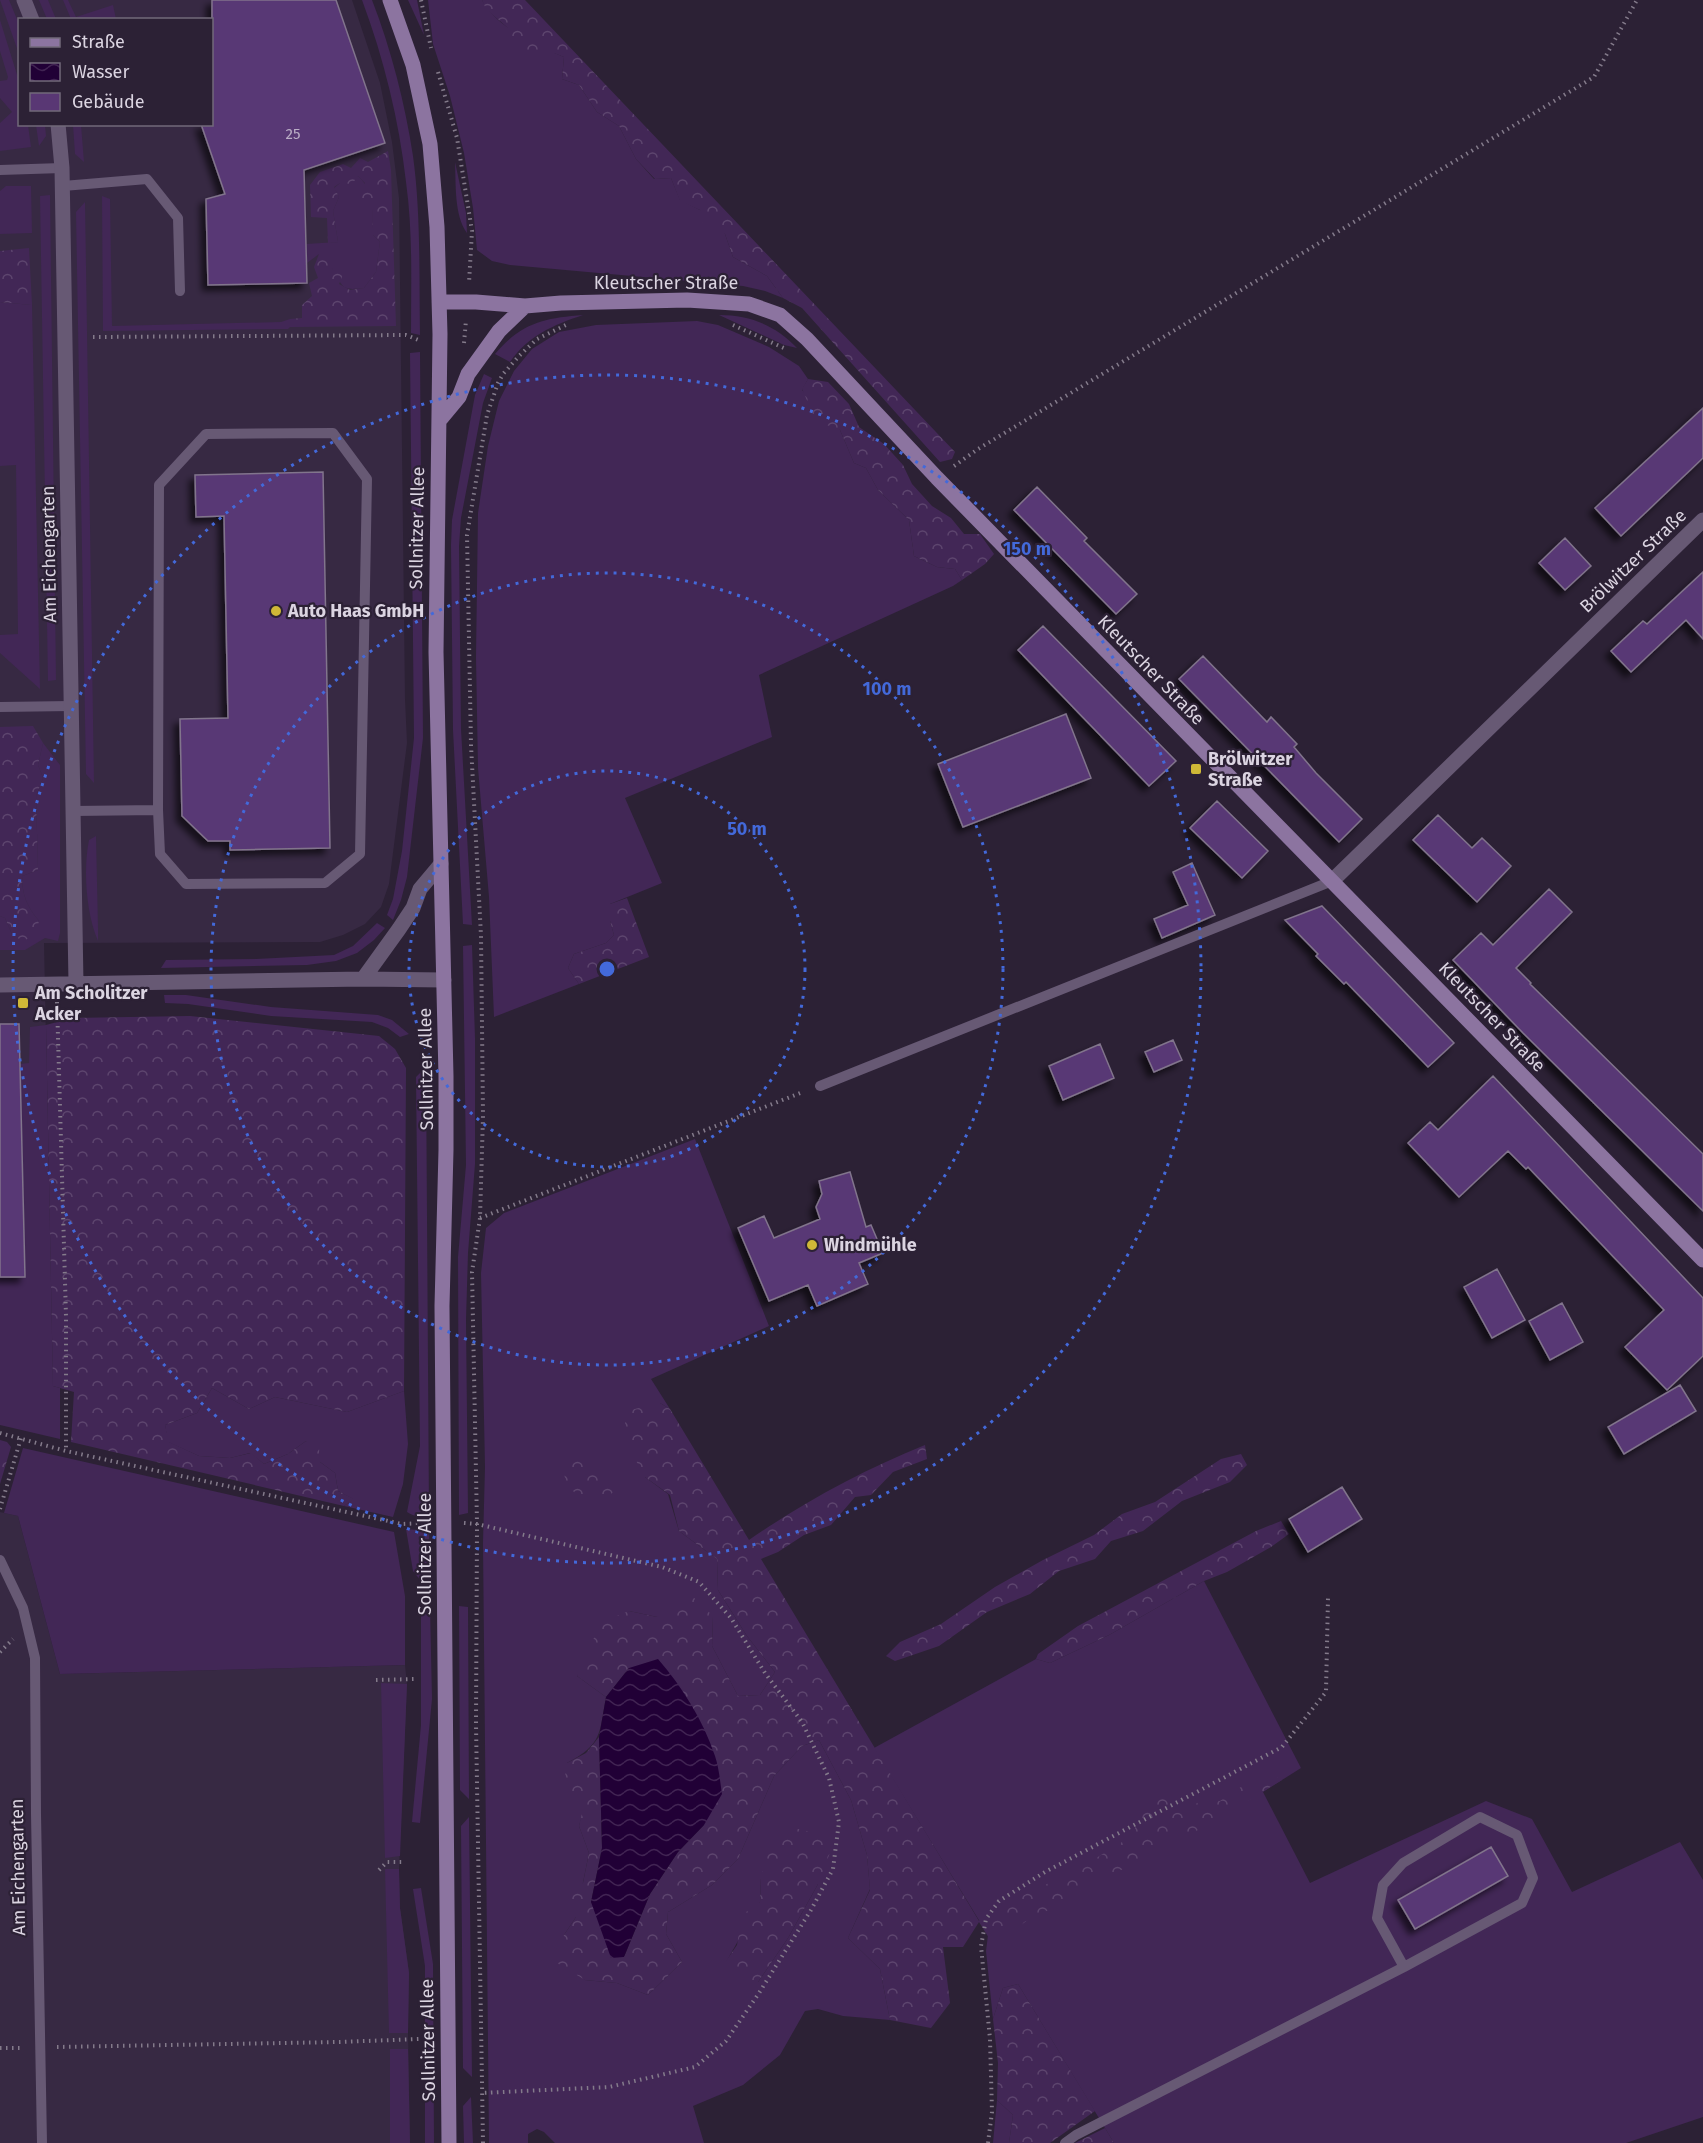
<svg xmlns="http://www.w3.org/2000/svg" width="1703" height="2143" viewBox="0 0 1703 2143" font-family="'Fira Sans',sans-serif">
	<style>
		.built { fill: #372943; fill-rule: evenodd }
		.grass { fill: #422756; fill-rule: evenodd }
		.forest { fill: url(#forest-crowns) }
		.water { fill: url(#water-waves) }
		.building { fill: #593774; stroke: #81748c; stroke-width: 1.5; filter: url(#shadow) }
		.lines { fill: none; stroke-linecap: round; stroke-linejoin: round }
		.path { stroke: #847b8b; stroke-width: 4; stroke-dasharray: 1.5 4.5; stroke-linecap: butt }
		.lane { stroke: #675974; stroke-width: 10 }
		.street { stroke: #675974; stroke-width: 15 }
		.secondary { stroke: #8c74a0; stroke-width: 15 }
		.ring { fill: none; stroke: #4369da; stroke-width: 3; stroke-dasharray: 3 6 }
		.poi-dot { fill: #cfb837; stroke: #2c2135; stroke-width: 2 }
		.labels { text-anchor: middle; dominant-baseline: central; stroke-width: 4.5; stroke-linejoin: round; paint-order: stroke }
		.number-label { font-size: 15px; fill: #baadc6 }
		.street-label { font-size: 18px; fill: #dbd4e1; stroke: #2c2135 }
		.poi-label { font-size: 18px; font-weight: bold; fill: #dbd4e1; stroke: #2c2135; text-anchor: start }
		.centre { fill: #4369da; stroke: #2c2135; stroke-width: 3 }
		.ring-label { font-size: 18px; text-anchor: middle; font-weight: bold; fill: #4369da; stroke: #2c2135; stroke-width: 4.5; stroke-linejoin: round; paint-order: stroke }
	</style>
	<defs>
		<pattern id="forest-crowns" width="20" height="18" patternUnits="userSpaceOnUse" patternTransform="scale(1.5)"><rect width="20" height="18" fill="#422756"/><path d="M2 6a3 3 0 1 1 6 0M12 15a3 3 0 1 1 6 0" fill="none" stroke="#5d456e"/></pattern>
		<pattern id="water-waves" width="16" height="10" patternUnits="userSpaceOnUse" patternTransform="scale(1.5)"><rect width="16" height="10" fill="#210036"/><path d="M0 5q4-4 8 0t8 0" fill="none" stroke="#412453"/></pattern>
		<filter id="shadow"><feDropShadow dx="-5.5" dy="5.5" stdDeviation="3" flood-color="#0009"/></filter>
	</defs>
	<rect width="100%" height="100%" fill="#2c2135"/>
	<path class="built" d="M 0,0 L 352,0 L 380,83 L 392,142 L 399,198 L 405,699 L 407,743 L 389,884 L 381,907 L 365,924 L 343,935 L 320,942 L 44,943 L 53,1386 L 0,1372 ZM 20,20 L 212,20 L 212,124 L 20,124 Z
		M 0,1512 L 18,1516 L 60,1674 L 405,1665 L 407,1684 L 399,1869 L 400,1908 L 409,1973 L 408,2033 L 410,2143 L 0,2143 Z"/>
	<path class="grass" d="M 0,0 L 9,0 L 19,24 L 19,54 Z
		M 39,0 L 48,0 L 56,19 L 47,19 Z
		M 63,0 L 68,0 L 76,17 L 113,5 L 116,19 L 71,19 Z
		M 362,0 L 372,0 C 391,49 405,103 413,156 C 421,214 419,276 420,335 L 411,333 C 411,283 413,232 406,182 C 399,120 384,59 362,0 Z
		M 408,0 L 417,0 L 424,35 Z
		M 428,0 L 482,0 C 495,26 537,46 564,57 L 562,79 L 579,85 L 597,112 L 619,126 L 636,159 L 654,179 L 671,178 L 680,200 L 700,210 L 725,234 L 733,257 L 767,276 L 783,298 L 765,291 L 743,286 L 510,265 L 492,261 L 477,250 L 473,208 L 464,153 L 450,96 L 433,44 Z
		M 0,20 L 19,81 L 20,124 L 28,125 L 31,147 L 0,151 L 0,123 L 12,112 L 0,98 L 0,81 L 7,80 L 8,77 L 0,51 Z
		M 36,125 L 45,125 L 46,136 L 39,146 Z
		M 73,125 L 81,125 L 84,162 L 75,154 Z
		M 455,162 L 466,213 L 467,233 C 454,215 456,184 455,162 Z
		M 358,176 C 374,190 373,215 373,235 L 380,242 L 376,272 L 364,288 C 340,291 344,287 333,270 C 329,264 323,259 319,254 L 307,263 L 306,244 L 338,242 L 333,211 L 339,197 L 334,188 L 340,183 Z
		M 6,186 L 31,186 L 32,233 L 0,234 L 0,191 Z
		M 50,195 L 56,680 L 48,681 L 40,196 Z
		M 102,196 L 110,199 L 112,326 L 281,322 L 290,319 L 290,327 L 288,329 L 103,331 Z
		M 85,202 L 94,783 L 86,774 L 76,212 Z
		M 0,302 L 32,305 L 40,689 L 0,653 L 0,635 L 18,634 L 16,465 L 0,466 Z
		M 583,315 C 553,325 528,336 510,362 L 495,354 C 521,323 544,318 583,315 Z
		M 719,315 C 751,315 776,326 797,348 L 784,345 Z
		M 697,321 L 718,325 L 769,347 L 799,366 L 808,379 L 802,390 L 840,430 L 854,463 L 866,468 L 878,490 L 909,520 L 914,556 L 937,567 L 955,569 L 962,580 L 953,586 L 759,675 L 772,737 L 625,798 L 662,883 L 610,904 L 610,921 L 614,935 L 606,943 L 574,954 L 568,968 L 579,984 L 494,1017 L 489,897 L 478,768 L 476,657 L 478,513 L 488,446 L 499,401 L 514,371 L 532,349 L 559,332 L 596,325 Z
		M 420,352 L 423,738 L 407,877 L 401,900 L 393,920 L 387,915 L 393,899 L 402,851 L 414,738 L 410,353 Z
		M 484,374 L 492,378 L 483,403 L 461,518 L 459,546 L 461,729 L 472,925 L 463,924 L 453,730 L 451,545 L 452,520 L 475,395 Z
		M 43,743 L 60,765 L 60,933 L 58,941 L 45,938 L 25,950 L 0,950 L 0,916 L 5,918 L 12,934 L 39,921 C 27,907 22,895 22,876 L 38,870 L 36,796 L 43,778 L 38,765 Z
		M 96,836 L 98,928 L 98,941 C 86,914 83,869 89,840 Z
		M 377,923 L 385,928 L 374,940 L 357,953 L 336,961 L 307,965 L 161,968 L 166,960 L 256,959 L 334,955 L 353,946 Z
		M 472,945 L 475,1038 L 475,1164 L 468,1253 L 466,1320 L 468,1513 L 459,1515 L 458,1257 L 466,1165 L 463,946 Z
		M 164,995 L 186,995 L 271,1007 L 378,1015 L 392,1020 L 409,1034 L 400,1037 L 388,1028 L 372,1022 L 271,1016 L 188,1004 L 165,1003 Z
		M 46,1025 L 53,1386 L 60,1388 L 60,1439 L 0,1425 L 0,1277 L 25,1277 L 20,1064 L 29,1063 L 30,1027 Z
		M 426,1067 L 429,1513 C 420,1517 415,1517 407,1512 L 420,1446 L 416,1077 Z
		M 695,1139 L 769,1326 L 651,1379 L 670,1409 L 660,1403 L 645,1477 L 668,1494 L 679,1531 L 717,1559 L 718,1590 L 747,1636 L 775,1672 L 760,1695 L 738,1696 L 712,1646 L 713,1616 L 657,1617 L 629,1611 L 577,1676 L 606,1697 C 599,1733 603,1744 567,1763 L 584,1809 L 579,1826 L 589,1853 L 576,1917 L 564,1935 L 585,1980 L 617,1983 L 648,1995 L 682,1962 L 666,1934 L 668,1912 L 712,1885 L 738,1859 L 774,1776 L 802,1746 L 819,1740 L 851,1800 L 867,1855 L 870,1889 L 848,1938 L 880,1969 L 890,2020 L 843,2016 L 818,2009 L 805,2011 L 780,2055 L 743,2085 L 693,2106 L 704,2143 L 555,2143 L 544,2132 L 537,2129 L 528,2134 L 528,2143 L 489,2143 L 483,1543 L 485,1467 L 481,1273 L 486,1228 L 504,1213 ZM 761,1878 L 818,1884 L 788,1938 L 758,1982 L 725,1964 L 760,1902 Z
		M 212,1388 L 249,1409 L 275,1397 L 347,1412 L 404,1391 L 408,1444 L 403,1484 L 393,1517 L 344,1506 L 353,1499 L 338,1491 L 335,1473 L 320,1462 L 306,1441 L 288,1454 L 264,1464 L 250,1453 L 230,1458 L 199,1456 L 168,1442 L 165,1425 L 197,1413 Z
		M 23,1448 L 394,1532 L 405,1596 L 405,1665 L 60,1674 L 18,1516 L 4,1513 Z
		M 406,1529 L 429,1531 L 430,1590 L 421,1588 L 421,1581 L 413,1571 Z
		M 1204,1581 L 1301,1768 L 1263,1792 L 1310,1883 L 1486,1801 L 1532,1819 L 1572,1892 L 1680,1842 L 1703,1880 L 1703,2117 L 1626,2143 L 1114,2143 L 1018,1984 L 1003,1988 L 993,2019 L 986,1951 L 988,1935 L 874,1748 L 1036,1659 L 1050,1663 L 1109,1635 Z
		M 421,1606 L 430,1606 L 432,1699 L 420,1823 L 412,1822 L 421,1725 Z
		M 459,1606 L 468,1607 L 469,1799 L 460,1790 Z
		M 381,1683 L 407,1684 L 400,1856 L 385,1858 Z
		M 469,1817 L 472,2077 L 463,2068 L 461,1826 Z
		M 385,1869 L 399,1869 L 400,1908 L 409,1973 L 408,2033 L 389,2033 Z
		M 421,1888 L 433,1964 L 434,2143 L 425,2143 L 425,1966 L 413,1889 Z
		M 390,2049 L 408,2049 L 410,2143 L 390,2143 Z
		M 471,2097 L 473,2143 L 464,2143 L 463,2106 Z
		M 997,2100 L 1013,2115 L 1009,2143 L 993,2143 Z"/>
	<path class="forest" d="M 482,0 L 525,0 L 955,452 L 952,459 L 940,462 L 802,308 L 783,298 L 767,276 L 733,257 L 725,234 L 704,228 L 700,210 L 680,201 L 671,178 L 655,179 L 636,159 L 619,126 L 597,112 L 579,85 L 562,79 L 564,57 L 554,53 L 541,59 L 515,53 L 508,28 L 486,9 Z
		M 388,151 L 391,170 L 396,326 L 290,327 L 290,319 L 302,318 L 302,305 L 312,296 L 309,283 L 318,278 L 314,267 L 319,254 L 331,254 L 332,269 L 344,272 L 339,284 L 350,290 L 364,288 L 376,272 L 380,242 L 373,235 L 372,208 L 361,205 L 359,194 L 365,183 L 358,176 L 352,184 L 340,183 L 334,187 L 339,197 L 333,211 L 338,242 L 328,243 L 327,218 L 311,217 L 310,185 L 320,172 L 343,164 L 351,168 L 360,158 L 368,162 Z
		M 29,248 L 32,305 L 0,302 L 0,251 Z
		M 808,379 L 828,382 L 849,404 L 859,427 L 884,444 L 903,465 L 912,484 L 932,506 L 951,518 L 964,534 L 980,534 L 994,554 L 985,564 L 962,580 L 955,569 L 937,567 L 914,556 L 909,520 L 878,490 L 866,468 L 854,463 L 840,430 L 816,421 L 802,389 Z
		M 33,726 L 43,743 L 38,765 L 43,778 L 36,796 L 38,870 L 22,876 C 22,895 27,907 39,921 L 35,936 L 22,941 L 12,934 L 5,918 L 0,916 L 0,727 Z
		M 627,898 L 649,957 L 579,984 L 568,968 L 574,954 L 606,943 L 614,935 L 610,921 L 610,904 Z
		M 190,1016 L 379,1036 L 395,1049 L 406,1068 L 404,1391 L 347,1412 L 275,1397 L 249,1409 L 212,1388 L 197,1413 L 165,1425 L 169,1442 L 199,1456 L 230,1458 L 251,1453 L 264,1464 L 288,1454 L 306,1441 L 319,1448 L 320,1462 L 335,1473 L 338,1491 L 354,1499 L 344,1506 L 71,1442 L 74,1392 L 53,1386 L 46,1025 L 72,1018 Z
		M 660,1403 L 670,1409 L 749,1540 C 804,1502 863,1470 925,1445 L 927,1459 L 893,1472 L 871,1495 L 855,1497 L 831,1525 L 804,1535 L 778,1552 L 761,1559 L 979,1921 L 1018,1898 L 1080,1868 L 1135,1834 L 1135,1812 L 1153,1795 L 1169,1795 L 1176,1813 L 1184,1811 L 1204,1799 L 1220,1801 L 1244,1785 L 1270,1774 L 1282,1780 L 1203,1828 L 1174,1840 L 1149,1859 L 1081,1886 L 1065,1905 L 1034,1915 L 994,1946 L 979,1922 L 963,1947 L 943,1947 L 950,2003 L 931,2028 L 890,2020 L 880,1969 L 848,1938 L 870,1890 L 867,1855 L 851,1800 L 819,1740 L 802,1746 L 774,1776 L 738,1859 L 712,1885 L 668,1912 L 666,1934 L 682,1962 L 648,1995 L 617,1983 L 585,1980 L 557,1963 L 564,1935 L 576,1917 L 559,1900 L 583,1883 L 589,1853 L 579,1826 L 583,1809 L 563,1791 L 567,1763 L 586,1753 L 599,1737 L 602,1848 L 591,1902 L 624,1957 L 650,1894 L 678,1852 L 704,1825 L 629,1668 L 606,1697 L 577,1676 L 601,1622 L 629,1611 L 657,1617 L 690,1594 L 713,1616 L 712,1646 L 738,1696 L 760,1695 L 775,1672 L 747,1636 L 718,1590 L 717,1559 L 679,1531 L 670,1495 L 645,1477 L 624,1439 L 626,1411 Z
		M 0,1440 L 7,1442 L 11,1447 L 0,1484 Z
		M 1241,1454 L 1247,1465 L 1230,1482 L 1182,1501 L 1143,1531 L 1111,1541 L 1095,1559 L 1059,1571 L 1030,1594 L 987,1612 L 939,1646 L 895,1661 L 886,1656 L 900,1642 L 941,1624 L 995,1587 L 1043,1560 L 1094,1535 L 1122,1514 L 1155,1502 L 1221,1459 Z
		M 577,1458 L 614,1476 L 616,1490 L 603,1500 L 583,1501 L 566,1484 L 563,1467 Z
		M 1281,1521 L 1289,1534 L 1271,1547 L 1227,1572 L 1204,1581 L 1109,1635 L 1050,1663 L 1036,1659 L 1038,1654 L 1078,1626 L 1256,1531 Z
		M 786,1826 L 827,1836 L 831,1850 L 818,1884 L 788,1938 L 758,1982 L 736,1982 L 724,1964 L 737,1945 L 742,1915 L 760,1902 L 761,1878 L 770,1845 Z
		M 1018,1984 L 1095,2111 L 1050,2143 L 1009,2143 L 1013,2115 L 997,2100 L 998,2063 L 993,2019 L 1003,1988 Z
		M 1105,2128 L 1114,2143 L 1075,2143 Z"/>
	<path class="water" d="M 658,1659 C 683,1688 703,1720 715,1756 C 719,1768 720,1781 722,1794 L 704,1825 L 678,1852 L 650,1894 L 624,1957 L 611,1958 L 591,1902 L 602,1848 L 599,1737 L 606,1697 L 629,1668 Z"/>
	<path class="building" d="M 212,0 L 336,0 L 385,143 L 304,170 L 307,283 L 208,285 L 206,199 L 225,194 L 201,124 L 212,124 Z
		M 1703,408 L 1703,458 L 1621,536 L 1595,508 Z
		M 323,472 L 330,848 L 230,850 L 230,841 L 208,841 L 182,816 L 180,719 L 228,718 L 224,516 L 196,517 L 195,475 Z
		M 1037,487 L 1087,538 L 1084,541 L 1137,594 L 1116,614 L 1014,510 Z
		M 1565,538 L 1591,566 L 1565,590 L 1539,563 Z
		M 1703,572 L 1703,639 L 1686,620 L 1631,672 L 1611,651 L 1643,621 L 1647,624 Z
		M 1043,626 L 1176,761 L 1149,786 L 1018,650 Z
		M 1203,656 L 1267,722 L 1271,717 L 1297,744 L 1294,747 L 1316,773 L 1362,819 L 1339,842 L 1179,679 Z
		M 1066,714 L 1091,778 L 963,827 L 938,764 Z
		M 1217,801 L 1268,851 L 1242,878 L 1190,828 Z
		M 1438,815 L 1472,848 L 1482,838 L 1511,866 L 1477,902 L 1413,840 Z
		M 1192,863 L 1215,915 L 1162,938 L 1154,919 L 1188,905 L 1173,872 Z
		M 1549,889 L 1572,912 L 1516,968 L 1531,983 L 1530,984 L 1703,1154 L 1703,1211 L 1523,1033 L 1453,960 L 1481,933 L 1493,945 Z
		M 1322,906 L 1454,1043 L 1428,1067 L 1346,982 L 1344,984 L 1316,956 L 1318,954 L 1285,920 Z
		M 0,1024 L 19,1024 L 25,1277 L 0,1277 Z
		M 1173,1040 L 1182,1060 L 1154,1072 L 1145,1052 Z
		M 1100,1044 L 1114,1078 L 1063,1100 L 1049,1066 Z
		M 1493,1076 L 1703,1298 L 1703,1356 L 1667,1390 L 1625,1347 L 1664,1310 L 1528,1167 L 1526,1169 L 1508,1151 L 1459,1197 L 1408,1143 L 1430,1122 L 1438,1130 Z
		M 850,1172 L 866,1227 L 871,1225 L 883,1253 L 859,1263 L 868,1284 L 817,1306 L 808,1285 L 769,1301 L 738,1228 L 764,1216 L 774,1238 L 820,1219 L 816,1207 L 822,1194 L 819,1181 Z
		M 1497,1269 L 1525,1320 L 1492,1338 L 1464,1287 Z
		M 1562,1303 L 1583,1342 L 1550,1360 L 1529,1321 Z
		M 1680,1385 L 1696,1411 L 1624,1454 L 1608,1427 Z
		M 1342,1487 L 1362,1519 L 1308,1552 L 1289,1519 Z
		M 1491,1847 L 1508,1876 L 1415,1929 L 1398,1900 Z"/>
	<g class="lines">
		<path class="path" d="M 421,0 L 431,48
			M 438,72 L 457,138 L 472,231 L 469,283
			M 733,325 L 786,349
			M 93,337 L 406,335 L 421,341
			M 464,343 L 466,320
			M 954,466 L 978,449 L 1594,77 L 1637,0
			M 57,1002 L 66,1316 L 66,1451
			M 480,1218 L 803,1092
			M 0,1433 L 66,1451 L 402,1524 L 424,1523
			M 0,1509 L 21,1438
			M 464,1523 L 477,1524 L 662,1567 L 699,1582 L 731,1618 L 765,1673 L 802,1722 L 829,1778 L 839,1822 L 833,1869 L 811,1910 L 759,1993 L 726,2041 L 695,2067 L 609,2087 L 481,2093
			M 0,1652 L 13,1639
			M 376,1680 L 415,1679
			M 379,1870 L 387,1862 L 405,1862
			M 57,2047 L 339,2042 L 419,2039
			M 0,2048 L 22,2048
			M 483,2143 L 476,1724 L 477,1524 L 472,1272 L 480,1218 L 483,1116 L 481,936 L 471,745 L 467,535 L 487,415 L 498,383 L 503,374 L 519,356 L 537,339 L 566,325
			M 988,2143 L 992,2112 L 990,2039 L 981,1946 L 986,1919 L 999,1901 L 1045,1872 L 1282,1747 L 1326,1692 L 1328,1598"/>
		<path class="lane" d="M 0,170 L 62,168
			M 63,186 L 147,179 L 178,218 L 180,291
			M 333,433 L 367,479 L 360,854 L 325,883 L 186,884 L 160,854 L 158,810 L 159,485 L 206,434 Z
			M 0,707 L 71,706
			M 73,811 L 158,810
			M 820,1086 L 1332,881
			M 0,1560 L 23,1608 L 35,1658 L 36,1814 L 42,2143
			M 1065,2143 L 1076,2135 L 1404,1967 L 1522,1903 L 1533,1878 L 1517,1835 L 1480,1817 L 1403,1863 L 1383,1885 L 1377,1918 L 1404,1967"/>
		<path class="street" d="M 24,0 L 32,20
			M 58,124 L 62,168 L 76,983
			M 1332,881 L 1703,520
			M 363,979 L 399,929 L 413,908 L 420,889 L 441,864
			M 0,985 L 363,979 L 444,980"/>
		<path class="secondary" d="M 390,0 L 413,65 L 430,144 L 437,227 L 440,334 L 436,652 L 446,1076 L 446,1150 L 442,1306 L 449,2143
			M 439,302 L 476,302 L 525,306 L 561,303 L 687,300 L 749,304 L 780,315 L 807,339 L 937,478 L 1703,1260
			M 439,421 L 459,397 L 468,374 L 499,331 L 525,306"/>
	</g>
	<g class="ring">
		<circle cx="607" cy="969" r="198"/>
		<circle cx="607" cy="969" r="396"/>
		<circle cx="607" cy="969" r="594"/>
	</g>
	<g class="poi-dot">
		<circle cx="276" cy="611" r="6"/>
		<rect x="1190" y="763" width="12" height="12" rx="3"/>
		<rect x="17" y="997" width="12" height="12" rx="3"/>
		<circle cx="812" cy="1245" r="6"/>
	</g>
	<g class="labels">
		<g class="number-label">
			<text x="293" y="134">25</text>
		</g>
		<g class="street-label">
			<text x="666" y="283">Kleutscher Straße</text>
			<text transform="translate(417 528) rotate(-89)">Sollnitzer Allee</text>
			<text transform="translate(49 554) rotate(-91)">Am Eichengarten</text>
			<text transform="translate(1633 561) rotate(-44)">Brölwitzer Straße</text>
			<text transform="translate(1151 670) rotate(46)">Kleutscher Straße</text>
			<text transform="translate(1492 1017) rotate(46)">Kleutscher Straße</text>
			<text transform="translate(426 1069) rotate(-91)">Sollnitzer Allee</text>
			<text transform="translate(425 1554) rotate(-90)">Sollnitzer Allee</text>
			<text transform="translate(18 1867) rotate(-91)">Am Eichengarten</text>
			<text transform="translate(428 2040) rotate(-91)">Sollnitzer Allee</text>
		</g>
		<g class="poi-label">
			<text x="288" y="611">Auto Haas GmbH</text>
			<text x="1208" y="759">Brölwitzer<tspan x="1208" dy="21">Straße</tspan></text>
			<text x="35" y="993">Am Scholitzer<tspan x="35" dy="21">Acker</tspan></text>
			<text x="824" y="1245">Windmühle</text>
		</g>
	</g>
	<circle cx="607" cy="969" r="9" class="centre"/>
	<g class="ring-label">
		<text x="1027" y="555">150 m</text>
		<text x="887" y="695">100 m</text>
		<text x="747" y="835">50 m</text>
	</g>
	<rect x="18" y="18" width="195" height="108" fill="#2c2135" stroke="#72697a" stroke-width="1.5"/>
	<rect x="30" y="38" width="30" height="9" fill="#8c74a0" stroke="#72697a" stroke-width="1.5"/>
	<text x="72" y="48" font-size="18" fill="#dbd4e1">Straße</text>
	<rect x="30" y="63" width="30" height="18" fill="url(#water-waves)" stroke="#72697a" stroke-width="1.5"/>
	<text x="72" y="78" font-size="18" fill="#dbd4e1">Wasser</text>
	<rect x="30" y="93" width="30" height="18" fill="#593774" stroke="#72697a" stroke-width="1.5"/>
	<text x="72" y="108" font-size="18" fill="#dbd4e1">Gebäude</text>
</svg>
